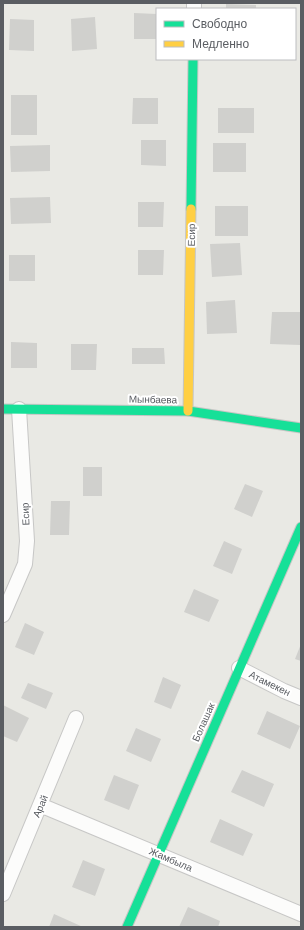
<svg xmlns="http://www.w3.org/2000/svg" width="304" height="930" viewBox="0 0 304 930" font-family="Barlow,sans-serif">
	<style>
		.building { fill: #d0d0cd }
		.lines { fill: none; stroke-linecap: round; stroke-linejoin: round }
		.street-casing { stroke: #c7c7c6; stroke-width: 16 }
		.fast-casing { stroke: #c5c6c4; stroke-width: 11 }
		.slow-casing { stroke: #c5c6c4; stroke-width: 11 }
		.street { stroke: #fcfcfb; stroke-width: 14 }
		.fast { stroke: #16e098; stroke-width: 9 }
		.slow { stroke: #ffcf43; stroke-width: 9 }
		.labels { text-anchor: middle; dominant-baseline: central; stroke-width: 4; stroke-linejoin: round; paint-order: stroke }
		.street-label { font-size: 10px; fill: #5a5d62; stroke: #fff }
	</style>
	<rect width="100%" height="100%" fill="#e9e9e4"/>
	<path class="building" d="M 226,4 L 256,5 L 256,9 L 226,9 Z
		M 134,13 L 157,14 L 157,39 L 134,39 Z
		M 95,17 L 97,49 L 72,51 L 71,19 Z
		M 10,19 L 34,20 L 34,51 L 9,50 Z
		M 11,95 L 37,95 L 37,135 L 11,135 Z
		M 133,98 L 158,98 L 158,124 L 132,124 Z
		M 218,108 L 254,108 L 254,133 L 218,133 Z
		M 141,140 L 166,140 L 166,166 L 141,165 Z
		M 213,143 L 246,143 L 246,172 L 213,172 Z
		M 50,145 L 50,171 L 11,172 L 10,146 Z
		M 50,197 L 51,223 L 11,224 L 10,198 Z
		M 138,202 L 164,202 L 163,227 L 138,227 Z
		M 215,206 L 248,206 L 248,236 L 215,236 Z
		M 240,243 L 242,275 L 212,277 L 210,244 Z
		M 138,250 L 164,250 L 163,275 L 138,275 Z
		M 9,255 L 35,255 L 35,281 L 9,281 Z
		M 235,300 L 237,333 L 207,334 L 206,302 Z
		M 272,312 L 301,312 L 300,345 L 270,344 Z
		M 11,342 L 37,343 L 37,368 L 11,368 Z
		M 71,344 L 97,344 L 96,370 L 71,370 Z
		M 132,348 L 164,348 L 165,364 L 132,364 Z
		M 83,467 L 102,467 L 102,496 L 83,496 Z
		M 245,484 L 263,491 L 252,517 L 234,509 Z
		M 51,501 L 70,501 L 69,535 L 50,535 Z
		M 224,541 L 242,549 L 232,574 L 213,566 Z
		M 194,589 L 219,600 L 209,622 L 184,612 Z
		M 25,623 L 44,632 L 34,655 L 15,647 Z
		M 301,644 L 301,661 L 295,659 Z
		M 163,677 L 181,685 L 171,709 L 154,702 Z
		M 28,683 L 53,693 L 46,709 L 21,698 Z
		M 3,705 L 29,718 L 17,742 L 3,736 Z
		M 267,711 L 300,726 L 290,749 L 257,734 Z
		M 136,728 L 161,739 L 151,762 L 126,751 Z
		M 242,770 L 274,784 L 264,807 L 231,792 Z
		M 114,775 L 139,785 L 129,810 L 104,800 Z
		M 220,819 L 253,834 L 243,856 L 210,842 Z
		M 83,860 L 105,869 L 95,896 L 72,887 Z
		M 188,907 L 220,921 L 218,927 L 179,927 Z
		M 54,914 L 83,927 L 49,927 Z"/>
	<g class="lines">
		<defs>
			<path id="street" d="M 194,9 L 194,3
				M 3,615 L 25,564 L 27,541 L 19,409
				M 239,668 L 284,691 L 301,698
				M 40,805 L 301,914
				M 3,894 L 76,718"/>
			<path id="fast" d="M 191,209 L 193,59
				M 3,409 L 188,411 L 301,428
				M 127,927 L 301,527"/>
			<path id="slow" d="M 188,411 L 191,209"/>
		</defs>
		<use href="#street" class="street-casing"/>
		<use href="#fast" class="fast-casing"/>
		<use href="#slow" class="slow-casing"/>
		<use href="#street" class="street"/>
		<use href="#fast" class="fast"/>
		<use href="#slow" class="slow"/>
	</g>
	<g class="labels">
		<g class="street-label">
			<text transform="translate(191 235) rotate(-89)">Есир</text>
			<text transform="translate(153 399) rotate(1)">Мынбаева</text>
			<text transform="translate(25 514) rotate(-93)">Есир</text>
			<text transform="translate(270 683) rotate(26)">Атамекен</text>
			<text transform="translate(203 722) rotate(-66)">Болашак</text>
			<text transform="translate(40 806) rotate(-67)">Арай</text>
			<text transform="translate(171 859) rotate(23)">Жамбыла</text>
		</g>
	</g>
	<rect width="304" height="930" fill="none" stroke="#5a5d62" stroke-width="8"/>
	<rect x="156" y="8" width="140" height="52" fill="#ffffff" stroke="#bdbec0"/>
	<rect x="164" y="21" width="20" height="6" fill="#16e098" stroke="#bdbec0"/>
	<text x="192" y="28" font-size="12" fill="#5a5d62">Свободно</text>
	<rect x="164" y="41" width="20" height="6" fill="#ffcf43" stroke="#bdbec0"/>
	<text x="192" y="48" font-size="12" fill="#5a5d62">Медленно</text>
</svg>
